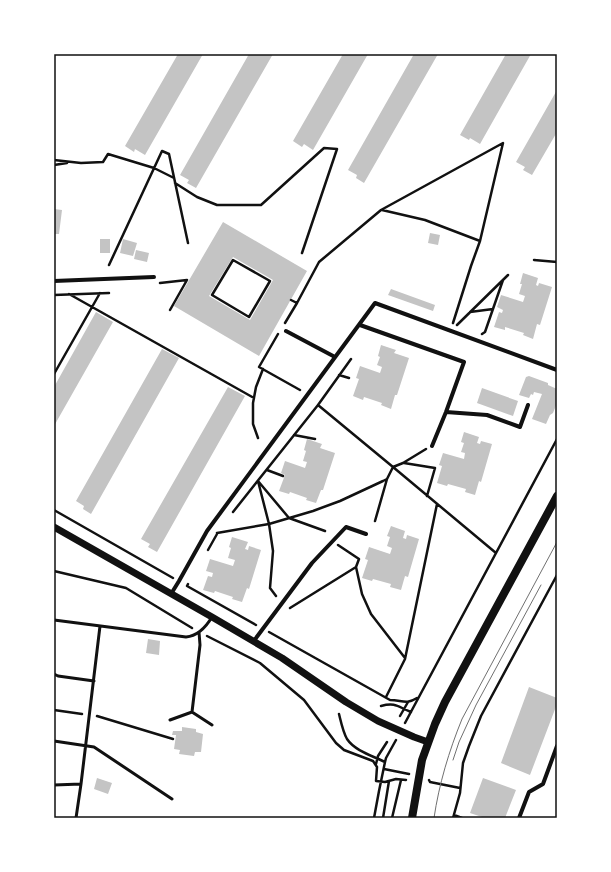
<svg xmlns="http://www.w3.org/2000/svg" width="611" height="872" viewBox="0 0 611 872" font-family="Barlow,sans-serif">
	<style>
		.building { fill: #c4c4c4; fill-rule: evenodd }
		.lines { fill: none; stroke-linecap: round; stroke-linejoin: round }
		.path { stroke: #111; stroke-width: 2.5 }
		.service { stroke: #111; stroke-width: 3 }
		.minor { stroke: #111; stroke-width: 4 }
		.tertiary { stroke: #111; stroke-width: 7 }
		.secondary { stroke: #111; stroke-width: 8 }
		.tram { stroke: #707070; stroke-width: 1 }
		.neatline { fill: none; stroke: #111; stroke-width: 1.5 }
	</style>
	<rect width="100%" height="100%" fill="#fff"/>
	<path class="building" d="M 178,54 L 203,54 L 145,155 L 135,149 L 134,152 L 125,146 Z
		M 249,54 L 273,54 L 196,188 L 187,183 L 189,180 L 180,175 Z
		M 343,54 L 368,54 L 313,150 L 304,144 L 302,147 L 293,141 Z
		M 414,54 L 438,54 L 364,183 L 356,178 L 357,175 L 348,170 Z
		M 506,54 L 531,54 L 480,144 L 470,138 L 469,140 L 460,135 Z
		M 557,90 L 557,132 L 532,175 L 523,170 L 525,167 L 516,162 Z
		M 54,209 L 62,210 L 59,234 L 54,234 Z
		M 223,222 L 307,271 L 259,356 L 174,306 ZM 233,257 L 273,280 L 250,320 L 209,296 Z
		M 430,233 L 440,235 L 438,245 L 428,243 Z
		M 100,239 L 110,239 L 110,253 L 100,253 Z
		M 123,239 L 137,243 L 133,256 L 120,253 Z
		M 136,250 L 149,253 L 147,262 L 134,259 Z
		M 523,273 L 538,278 L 536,285 L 538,286 L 539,283 L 552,287 L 540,325 L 537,324 L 533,339 L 523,335 L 524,333 L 505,327 L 505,330 L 494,327 L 499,312 L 502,313 L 503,310 L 497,307 L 501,295 L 523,302 L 525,296 L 519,294 L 522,284 L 520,284 Z
		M 391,289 L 435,305 L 433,311 L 388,295 Z
		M 96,312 L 113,322 L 54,426 L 54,387 Z
		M 381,345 L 396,350 L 394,353 L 409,358 L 397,395 L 395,395 L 391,409 L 381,405 L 382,403 L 364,397 L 363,400 L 353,396 L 359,379 L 356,378 L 360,366 L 380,373 L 382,367 L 377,365 L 380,357 L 378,356 Z
		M 162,349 L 179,358 L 91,514 L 83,509 L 84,506 L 76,501 Z
		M 529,376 L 548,383 L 548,385 L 557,389 L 557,403 L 553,413 L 550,415 L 546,424 L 532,419 L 542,394 L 534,392 L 533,395 L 531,394 L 529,398 L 519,395 L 526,377 Z
		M 228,387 L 245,396 L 157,552 L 148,547 L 150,544 L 141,539 Z
		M 482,388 L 518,401 L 513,416 L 477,403 Z
		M 464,432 L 479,437 L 477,443 L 480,444 L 481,441 L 492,444 L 481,482 L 479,481 L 475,495 L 465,492 L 466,489 L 448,484 L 447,486 L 437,483 L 442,466 L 439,465 L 443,453 L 464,459 L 465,453 L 461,452 L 464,443 L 461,442 Z
		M 307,439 L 322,444 L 320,448 L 335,453 L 323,490 L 321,490 L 316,503 L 306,500 L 307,498 L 290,492 L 289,494 L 279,491 L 285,475 L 281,473 L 285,461 L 305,468 L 307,462 L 303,461 L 306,451 L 304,450 Z
		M 391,526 L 405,531 L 403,538 L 406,539 L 407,535 L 419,539 L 408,577 L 405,576 L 401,590 L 390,587 L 391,584 L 373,579 L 372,581 L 362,578 L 368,560 L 365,559 L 369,547 L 390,554 L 392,548 L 387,546 L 390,537 L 387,536 Z
		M 232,537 L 248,542 L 245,549 L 248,550 L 249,546 L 261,550 L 249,589 L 247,588 L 242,602 L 232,599 L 233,597 L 215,591 L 214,593 L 203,590 L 208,576 L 212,577 L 213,573 L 206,571 L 210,559 L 233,566 L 235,560 L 228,558 L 231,548 L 229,547 Z
		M 148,639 L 160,641 L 159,655 L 146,653 Z
		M 529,687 L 557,698 L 557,704 L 530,775 L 501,763 Z
		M 182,727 L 196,729 L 196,732 L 203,734 L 201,752 L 195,752 L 194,756 L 179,754 L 180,750 L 174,749 L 176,735 L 172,735 L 173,731 L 182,731 Z
		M 97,778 L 112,783 L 108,794 L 94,789 Z
		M 483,778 L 516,790 L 505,818 L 485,818 L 470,813 Z"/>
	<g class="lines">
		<path class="path" d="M 54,160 L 81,163 L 103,162 L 108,154 L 154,168 L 174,178
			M 54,165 L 67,163
			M 175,183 L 197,197 L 217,205 L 261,205 L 324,148 L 337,149 L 302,253
			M 382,210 L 425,220 L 480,241
			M 233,260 L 270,281 L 249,317 L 212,295 Z
			M 534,260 L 557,262
			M 109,265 L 162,151 L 169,154 L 188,243
			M 160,283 L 187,280
			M 69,294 L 254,398
			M 54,295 L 109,293
			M 297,303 L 319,262 L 381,210 L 503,143 L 480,241 L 471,266 L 453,323
			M 170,310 L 187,280
			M 470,312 L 493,309
			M 285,323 L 297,303 L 291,300
			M 457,325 L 508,275
			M 278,334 L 259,367 L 300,390
			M 482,334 L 485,332 L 503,280
			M 54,374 L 100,293
			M 339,375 L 349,378
			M 318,405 L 351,359
			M 294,435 L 315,439
			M 258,438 L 253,424 L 253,403 L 256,387 L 263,369
			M 404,463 L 435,468 L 427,496
			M 267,470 L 283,476
			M 54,510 L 173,578
			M 233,512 L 318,405 L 393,467 L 496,553
			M 375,521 L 387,479
			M 217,533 L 269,524 L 313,511 L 340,501 L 383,481 L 387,479 L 393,467 L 403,463 L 426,449
			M 338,545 L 359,559 L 356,567 L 362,594 L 371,614 L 405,658
			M 208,550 L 217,534
			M 54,571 L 126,588 L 192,628
			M 188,584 L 187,586 L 256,625
			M 276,596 L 270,588 L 273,551 L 269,524 L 258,481 L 289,518 L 325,531
			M 290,608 L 356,567
			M 269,632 L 390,700 C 402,700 406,705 417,698
			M 207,636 L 260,663 L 304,700 L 336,743 L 344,750 L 373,761 L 377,767 L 376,781 L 385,782 L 396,779 L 406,780
			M 386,697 L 405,659 L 437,504
			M 381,706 C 396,702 398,707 411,712
			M 54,710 L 82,714
			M 339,714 C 341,722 343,732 347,739 C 355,751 373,756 385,762
			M 97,716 L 173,739
			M 400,716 L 408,702
			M 405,723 L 557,439
			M 376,764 L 378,756 L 387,742
			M 384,769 L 409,774
			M 429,780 L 430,782 L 460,788
			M 454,815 L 462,818
			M 374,818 L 379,791 L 385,762 L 386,758 L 396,740
			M 383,818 L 389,781
			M 392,818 L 401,780
			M 453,818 L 460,793 L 463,763 L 469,746 L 481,716 L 557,575"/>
		<path class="service" d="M 54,620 L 186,637 C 197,636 206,627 212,617
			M 199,632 L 200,645 L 192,712 L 212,725
			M 54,674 L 58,676 L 94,681
			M 170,720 L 192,712
			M 54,741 L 94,747 L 172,799
			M 54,785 L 81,784
			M 76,818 L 81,784 L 100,626"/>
		<path class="minor" d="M 54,281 L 154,277
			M 360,325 L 464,362 L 446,412 L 432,446
			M 286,331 L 335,357
			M 446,412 L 487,415 L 520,427 L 528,405
			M 171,594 L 179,581 L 207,531 L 375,303 L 557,370
			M 253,642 L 312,563 L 346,527 L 366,534
			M 519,818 L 529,792 L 543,784 L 557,746"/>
		<path class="tertiary" d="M 54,527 L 212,617 L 282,658 L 346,702 L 378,721 L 414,737 L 428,742"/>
		<path class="secondary" d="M 412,818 L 422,760 L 435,724 L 445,702 L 557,496"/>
		<path class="tram" d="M 453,760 L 459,742 L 476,705 L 541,585
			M 434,818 C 439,784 449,751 462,719 L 557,542"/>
	</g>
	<rect width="611" height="872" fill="none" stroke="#ffffff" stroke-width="110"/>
	<rect x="55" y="55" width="501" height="762" class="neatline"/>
</svg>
